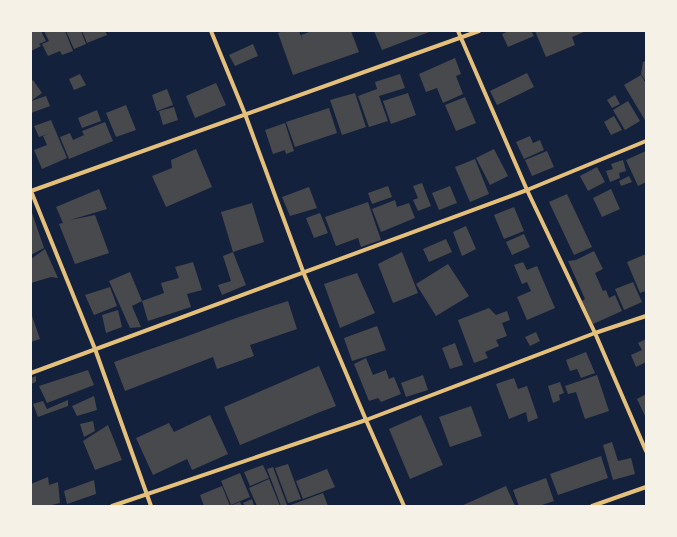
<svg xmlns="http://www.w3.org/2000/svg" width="677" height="537" viewBox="0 0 677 537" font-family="Cabin,sans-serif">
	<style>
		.building { fill: #48494c }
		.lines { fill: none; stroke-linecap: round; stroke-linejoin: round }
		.minor { stroke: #e5c07b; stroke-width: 4 }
	</style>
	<rect width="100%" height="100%" fill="#14213d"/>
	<path class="building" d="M 31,31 L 41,31 L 46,41 L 39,44 L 41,46 L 31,51 Z
		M 44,31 L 65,31 L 73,51 L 62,55 L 60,51 L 48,56 L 42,44 L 49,41 Z
		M 66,31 L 81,31 L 86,44 L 74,49 Z
		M 82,31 L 105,31 L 107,35 L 87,43 Z
		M 283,31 L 299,31 L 303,41 L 301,35 L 312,31 L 351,31 L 359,52 L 293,75 L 278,33 Z
		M 374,31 L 432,31 L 382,50 Z
		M 509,31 L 531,31 L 534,36 L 508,47 L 502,34 Z
		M 535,31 L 586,31 L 572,37 L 575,45 L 546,57 Z
		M 253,44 L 258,56 L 235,66 L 229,55 Z
		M 455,58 L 461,74 L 456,76 L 463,94 L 443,103 L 437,88 L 426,92 L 419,74 Z
		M 646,61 L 646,82 L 641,74 L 643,62 Z
		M 527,73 L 534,87 L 497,105 L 490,91 Z
		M 80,74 L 86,85 L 74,90 L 69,79 Z
		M 400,74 L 405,88 L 379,96 L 388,121 L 369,127 L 358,96 L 377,89 L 375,82 Z
		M 641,75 L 646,84 L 646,122 L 624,85 Z
		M 33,80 L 42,93 L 31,101 L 31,82 Z
		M 216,83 L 226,105 L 195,118 L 186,96 Z
		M 167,89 L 173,105 L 157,111 L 152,95 Z
		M 355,93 L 366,127 L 342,135 L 330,100 Z
		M 408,93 L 416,115 L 391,124 L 383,101 Z
		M 615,95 L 620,104 L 612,108 L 607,100 Z
		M 46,96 L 50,106 L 31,113 L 31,101 Z
		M 465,97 L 476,123 L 456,131 L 445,105 Z
		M 628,101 L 640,121 L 625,130 L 613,110 Z
		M 126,105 L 136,130 L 116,137 L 106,113 Z
		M 174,107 L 178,120 L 163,125 L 159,111 Z
		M 329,108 L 337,133 L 295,147 L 286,122 Z
		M 97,110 L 101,121 L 82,128 L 78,118 Z
		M 614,116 L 622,130 L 611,135 L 604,122 Z
		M 51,120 L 67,158 L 42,169 L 34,150 L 47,145 L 43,136 L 50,133 L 39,137 L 34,126 Z
		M 105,122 L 113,141 L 69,159 L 60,137 L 70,133 L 73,140 L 84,135 L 82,131 Z
		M 285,123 L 294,151 L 286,154 L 285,150 L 273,154 L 265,130 Z
		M 530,136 L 533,143 L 540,140 L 544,150 L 524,159 L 516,142 Z
		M 196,149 L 212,187 L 166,207 L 152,176 L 172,168 L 171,160 Z
		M 494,149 L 508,176 L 490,185 L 476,158 Z
		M 547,151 L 554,167 L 532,176 L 525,160 Z
		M 646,151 L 646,182 L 638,186 L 626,160 Z
		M 475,159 L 489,194 L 470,202 L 455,167 Z
		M 623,160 L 626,171 L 619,173 L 620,178 L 610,182 L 606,171 L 613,169 L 611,164 Z
		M 597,167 L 605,182 L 588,191 L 580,176 Z
		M 629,176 L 632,182 L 621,186 L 619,181 Z
		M 422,183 L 431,206 L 418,211 L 413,200 L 418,198 L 413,186 Z
		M 388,186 L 392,197 L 372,204 L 368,193 Z
		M 450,186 L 457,203 L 439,210 L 432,193 Z
		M 309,187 L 317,208 L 290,216 L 282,197 Z
		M 99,189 L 107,209 L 70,220 L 95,215 L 109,253 L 75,264 L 59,224 L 63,223 L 56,207 Z
		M 611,189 L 620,209 L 602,217 L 593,198 Z
		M 567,194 L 592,247 L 574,255 L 549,202 Z
		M 395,200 L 397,207 L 409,203 L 415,218 L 381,232 L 372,209 Z
		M 368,202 L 381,240 L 361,247 L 358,238 L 336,246 L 325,217 Z
		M 252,203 L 264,242 L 233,252 L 221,212 Z
		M 514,207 L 524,231 L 504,239 L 494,215 Z
		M 31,210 L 44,248 L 31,255 Z
		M 320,213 L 328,233 L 314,238 L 306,218 Z
		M 466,226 L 476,249 L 462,256 L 453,232 Z
		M 524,234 L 530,247 L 512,255 L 506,242 Z
		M 446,239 L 452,252 L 429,262 L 423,249 Z
		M 45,249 L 58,278 L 51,277 L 31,283 L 31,259 Z
		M 594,251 L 603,269 L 595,273 L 603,291 L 606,290 L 609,298 L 615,295 L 622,311 L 593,324 L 582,301 L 585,299 L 568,261 L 576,260 Z
		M 233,252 L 246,285 L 222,295 L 218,285 L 231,281 L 223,256 Z
		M 402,252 L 418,293 L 393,303 L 378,264 Z
		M 646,254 L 646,291 L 640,293 L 627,262 Z
		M 193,262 L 202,290 L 187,294 L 191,307 L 148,321 L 142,301 L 164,293 L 161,283 L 179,278 L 175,267 Z
		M 523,262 L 527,270 L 537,266 L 555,308 L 527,320 L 517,297 L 531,291 L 527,282 L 522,284 L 514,265 Z
		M 448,264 L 469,296 L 436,316 L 416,284 Z
		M 130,272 L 142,301 L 132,306 L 141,327 L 130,328 L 109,281 Z
		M 357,273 L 375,313 L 340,328 L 324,284 Z
		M 633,282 L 642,302 L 624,310 L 615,289 Z
		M 110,287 L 117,306 L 94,315 L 85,295 Z
		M 288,301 L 297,329 L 250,345 L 254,356 L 217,369 L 213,357 L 125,391 L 114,362 L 185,337 L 239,317 Z
		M 489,308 L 496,315 L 507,311 L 510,320 L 502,323 L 507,336 L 496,340 L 499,346 L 485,352 L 488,358 L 474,363 L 458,320 Z
		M 118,310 L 122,327 L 106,333 L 102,315 Z
		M 31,313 L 40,339 L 31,342 Z
		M 377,326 L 386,350 L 352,361 L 344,338 Z
		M 536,332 L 540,341 L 530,346 L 525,337 Z
		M 646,339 L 646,362 L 636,367 L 631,355 L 642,350 L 638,343 Z
		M 455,343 L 463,365 L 450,369 L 442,348 Z
		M 586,352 L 595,373 L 581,378 L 577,369 L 570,371 L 566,360 Z
		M 366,358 L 373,375 L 386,370 L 389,379 L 394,377 L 401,394 L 381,402 L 378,398 L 369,401 L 354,364 Z
		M 319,366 L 336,406 L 320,412 L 240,445 L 224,407 Z
		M 88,370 L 94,385 L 47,403 L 39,386 Z
		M 423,375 L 428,390 L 406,397 L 401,383 Z
		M 597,375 L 609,411 L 585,419 L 576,392 L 568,394 L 565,386 Z
		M 36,376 L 36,382 L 31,384 L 31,378 Z
		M 514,378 L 518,389 L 527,386 L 538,418 L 528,422 L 526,412 L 509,419 L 496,384 Z
		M 560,382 L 564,393 L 559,395 L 560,400 L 553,403 L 548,386 Z
		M 646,394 L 646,418 L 637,399 Z
		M 94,396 L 97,410 L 77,416 L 72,406 Z
		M 68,400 L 68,406 L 38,417 L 33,404 L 43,401 L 47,409 Z
		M 471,406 L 482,436 L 450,447 L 439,417 Z
		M 210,415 L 228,454 L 192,470 L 187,459 L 153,475 L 136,438 L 169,423 L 174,432 Z
		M 421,415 L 443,465 L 410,479 L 389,429 Z
		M 93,421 L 95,431 L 84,437 L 80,424 Z
		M 108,425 L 122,460 L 95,470 L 83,441 Z
		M 612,442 L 618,461 L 631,458 L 635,474 L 613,480 L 603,445 Z
		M 601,456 L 608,478 L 558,495 L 550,474 Z
		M 288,464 L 301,499 L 288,503 L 275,468 Z
		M 263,465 L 269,478 L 250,486 L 244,472 Z
		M 273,467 L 287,505 L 283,506 L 281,506 L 267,469 Z
		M 327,469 L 335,487 L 303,499 L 296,481 Z
		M 240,473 L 250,497 L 231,505 L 221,481 Z
		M 48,477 L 49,485 L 58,482 L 60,503 L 48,506 L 31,506 L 31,484 Z
		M 546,478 L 554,501 L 539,506 L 519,506 L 513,490 Z
		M 269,479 L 280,506 L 257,506 L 249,488 Z
		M 94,480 L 96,494 L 67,504 L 64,491 Z
		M 222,486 L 230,506 L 240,502 L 242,506 L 204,506 L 200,495 Z
		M 506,486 L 515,506 L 461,506 Z
		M 323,493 L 328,506 L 288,506 Z
		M 252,499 L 254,506 L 245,506 L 243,503 Z"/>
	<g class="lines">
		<path class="minor" d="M 211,31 L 245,114 L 304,274 L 366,420 L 404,506
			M 458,31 L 527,190 L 595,333 L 646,451
			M 31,191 L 479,31
			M 31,191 L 95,349 L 151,506
			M 31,373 L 527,190 L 646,141
			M 112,506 L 366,420 L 595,333 L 646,316
			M 592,506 L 646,487"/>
	</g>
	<rect width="677" height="537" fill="none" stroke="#f6f1e7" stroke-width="64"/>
</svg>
